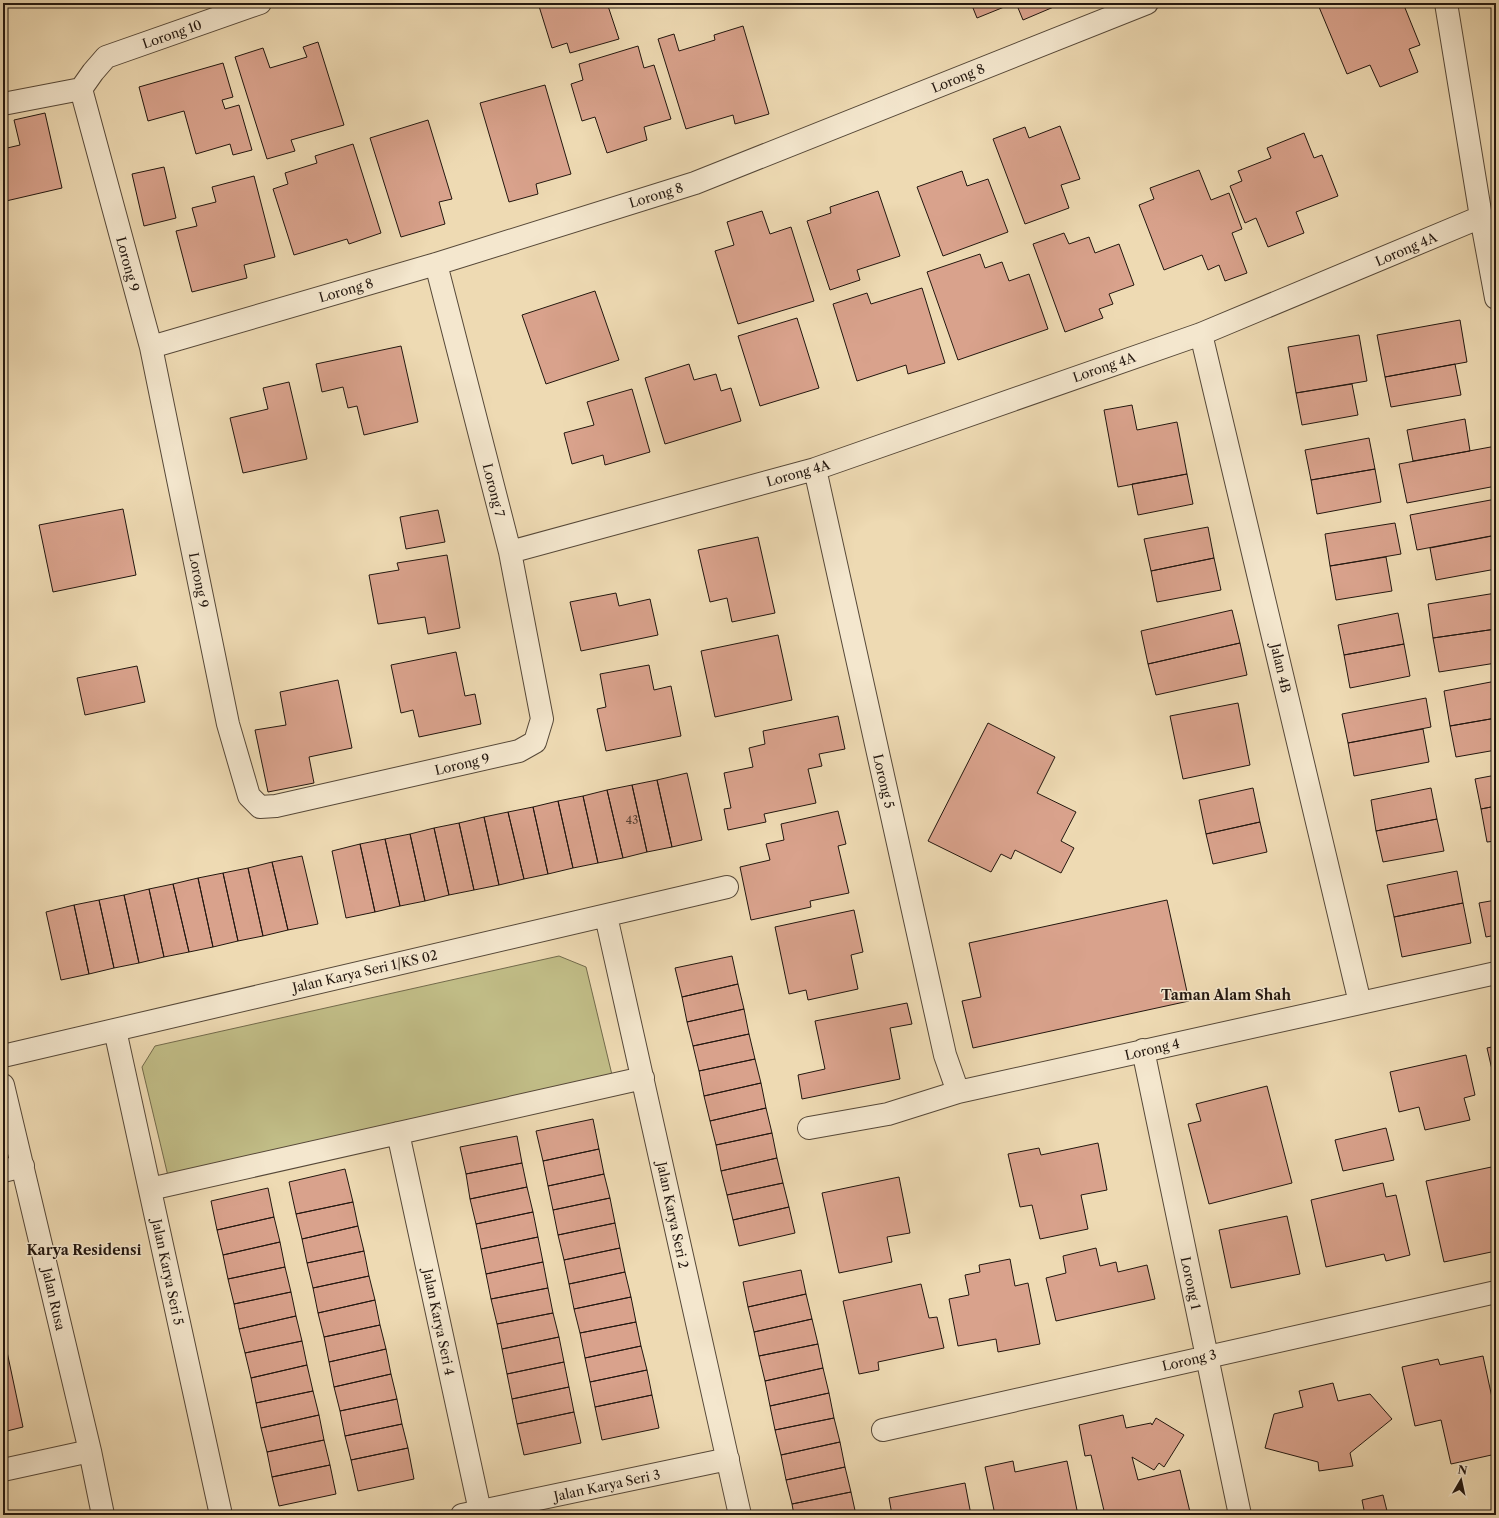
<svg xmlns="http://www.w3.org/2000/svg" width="1499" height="1518" viewBox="0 0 1499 1518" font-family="'Libre Caslon Text',serif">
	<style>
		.green { fill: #c1bd87; stroke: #726a4b }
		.building { fill: #d9a28c; stroke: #23170f }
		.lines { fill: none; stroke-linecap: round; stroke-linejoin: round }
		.minor-casing { stroke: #564838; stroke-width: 24 }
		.minor { stroke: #f4e7ce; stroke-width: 22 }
		.labels { text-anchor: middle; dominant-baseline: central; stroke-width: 3; stroke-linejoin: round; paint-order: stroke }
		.number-label { font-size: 11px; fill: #503a2e }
		.street-label { font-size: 13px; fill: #23170f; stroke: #f4e7ce }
		.neighbourhood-label { font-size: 14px; font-weight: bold; fill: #23170f; stroke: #f4e7ce }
	</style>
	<rect width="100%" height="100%" fill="#eedab3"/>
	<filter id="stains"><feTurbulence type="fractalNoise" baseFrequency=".005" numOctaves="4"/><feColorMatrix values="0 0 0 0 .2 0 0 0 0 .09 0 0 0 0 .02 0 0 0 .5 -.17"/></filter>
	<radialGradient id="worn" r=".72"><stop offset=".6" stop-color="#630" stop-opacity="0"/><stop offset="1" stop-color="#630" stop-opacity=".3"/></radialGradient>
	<path class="green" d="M 559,956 L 586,967 L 613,1079 L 168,1176 L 142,1067 L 155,1046 Z"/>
	<path class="building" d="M 538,3 L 607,3 L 619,39 L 570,53 L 567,43 L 552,48 Z
		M 971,3 L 1014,3 L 977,18 Z
		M 1016,3 L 1063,3 L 1023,20 Z
		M 1330,3 L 1403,3 L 1420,45 L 1409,49 L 1418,72 L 1380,87 L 1370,65 L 1347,74 L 1319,7 Z
		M 743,26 L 769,114 L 735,124 L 733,115 L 686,129 L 658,39 L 674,34 L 679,51 L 715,40 L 714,35 Z
		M 318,42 L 344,125 L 291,140 L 295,151 L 267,159 L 235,57 L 263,48 L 270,68 L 307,57 L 303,47 Z
		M 638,46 L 644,68 L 654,65 L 671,119 L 644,127 L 647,140 L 607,153 L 595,117 L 582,121 L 571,84 L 583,80 L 579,64 Z
		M 223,63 L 233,97 L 222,100 L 225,109 L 239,105 L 252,150 L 233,155 L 230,144 L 196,154 L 184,111 L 148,121 L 139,87 Z
		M 545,85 L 571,174 L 536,184 L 538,194 L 509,202 L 480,103 Z
		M 45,113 L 62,188 L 6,201 L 3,186 L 3,149 L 20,145 L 14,120 Z
		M 428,120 L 452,199 L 439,202 L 445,224 L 401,237 L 370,138 Z
		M 1060,126 L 1080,179 L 1061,185 L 1069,208 L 1025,224 L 993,139 L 1025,127 L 1029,138 Z
		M 1304,133 L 1314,158 L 1322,155 L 1338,196 L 1296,212 L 1304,233 L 1268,247 L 1256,218 L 1245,223 L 1230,186 L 1242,181 L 1238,171 L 1271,158 L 1267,148 Z
		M 353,144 L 381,233 L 349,244 L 347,239 L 294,255 L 273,189 L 288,184 L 285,173 L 317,163 L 315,156 Z
		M 164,167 L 176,218 L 144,226 L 132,174 Z
		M 1199,170 L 1211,200 L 1229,193 L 1242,229 L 1232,233 L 1247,273 L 1225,281 L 1219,265 L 1208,270 L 1202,255 L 1164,270 L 1139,205 L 1154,199 L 1150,188 Z
		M 962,171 L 967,186 L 988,179 L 1008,232 L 943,256 L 917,187 Z
		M 254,176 L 275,257 L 244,265 L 247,278 L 192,292 L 176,231 L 197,226 L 192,208 L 216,202 L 212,187 Z
		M 878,191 L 900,256 L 857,270 L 860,280 L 830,290 L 807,221 L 831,213 L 830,207 Z
		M 762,211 L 770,234 L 791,227 L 814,301 L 738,324 L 715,251 L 734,245 L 727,222 Z
		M 1064,233 L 1069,244 L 1089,237 L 1095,253 L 1119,244 L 1134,285 L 1109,294 L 1113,304 L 1099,309 L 1103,318 L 1065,332 L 1033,244 Z
		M 980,254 L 985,268 L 1002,262 L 1009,281 L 1029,274 L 1048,329 L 958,360 L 927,272 Z
		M 922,288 L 945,363 L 908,374 L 906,365 L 857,381 L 833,304 L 867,293 L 871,304 Z
		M 595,291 L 619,360 L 546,384 L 522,315 Z
		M 797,318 L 819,388 L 760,406 L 738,336 Z
		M 1460,320 L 1467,362 L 1385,377 L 1377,335 Z
		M 1359,335 L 1367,381 L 1296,393 L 1288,347 Z
		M 401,346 L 418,422 L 364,435 L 357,406 L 348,408 L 343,387 L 322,392 L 316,364 Z
		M 689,364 L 694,380 L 716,374 L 721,391 L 731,388 L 741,421 L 665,444 L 645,378 Z
		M 1455,364 L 1461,395 L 1391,407 L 1385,377 Z
		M 289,382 L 307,459 L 243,473 L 230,418 L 268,409 L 263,388 Z
		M 1352,384 L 1358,415 L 1302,425 L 1296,393 Z
		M 632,389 L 650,452 L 605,465 L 603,455 L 572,464 L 564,433 L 594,425 L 587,402 Z
		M 1132,405 L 1137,430 L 1177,422 L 1187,474 L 1118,487 L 1104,410 Z
		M 1465,419 L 1470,451 L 1413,461 L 1407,430 Z
		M 1369,438 L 1375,469 L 1311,480 L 1305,450 Z
		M 1496,446 L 1496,486 L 1407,503 L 1399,464 Z
		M 1375,469 L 1381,502 L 1317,514 L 1311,480 Z
		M 1187,474 L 1193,504 L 1138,515 L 1132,484 Z
		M 1496,499 L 1496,535 L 1417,550 L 1410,515 Z
		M 123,509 L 136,575 L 53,592 L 39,525 Z
		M 438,510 L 445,542 L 406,549 L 400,517 Z
		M 1395,523 L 1401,554 L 1330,566 L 1325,534 Z
		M 1208,527 L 1214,558 L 1151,571 L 1144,539 Z
		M 1492,536 L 1496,558 L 1496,569 L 1436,580 L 1430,548 Z
		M 758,537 L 775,613 L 732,622 L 727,598 L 710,602 L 698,550 Z
		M 447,555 L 460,628 L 428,634 L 425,617 L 378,624 L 369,575 L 399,570 L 397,563 Z
		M 1386,557 L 1392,591 L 1336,600 L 1330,566 Z
		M 1214,558 L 1221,590 L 1157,602 L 1151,571 Z
		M 616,593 L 619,606 L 650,599 L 658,635 L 581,651 L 570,602 Z
		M 1496,593 L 1496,629 L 1433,638 L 1428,604 Z
		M 1232,610 L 1240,643 L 1148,664 L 1141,631 Z
		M 1398,613 L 1404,644 L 1344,655 L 1338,625 Z
		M 1496,629 L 1496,663 L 1439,672 L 1433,638 Z
		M 778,635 L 792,700 L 715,717 L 701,651 Z
		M 1240,643 L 1247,675 L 1156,695 L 1148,664 Z
		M 1404,644 L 1410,676 L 1350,688 L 1344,655 Z
		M 456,652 L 465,696 L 475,694 L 481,724 L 419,737 L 413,710 L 401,713 L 391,665 Z
		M 649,665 L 654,690 L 671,686 L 681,736 L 606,751 L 597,709 L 606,707 L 600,674 Z
		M 137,666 L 145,702 L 85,715 L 77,678 Z
		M 338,680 L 352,748 L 309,757 L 314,783 L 268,792 L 255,730 L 286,725 L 280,692 Z
		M 1496,681 L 1496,718 L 1450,726 L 1444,691 Z
		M 1426,698 L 1431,727 L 1348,743 L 1342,714 Z
		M 1238,703 L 1250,765 L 1183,779 L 1170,716 Z
		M 838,716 L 845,749 L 819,754 L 822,766 L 808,769 L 816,803 L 764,814 L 766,822 L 728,830 L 724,809 L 731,808 L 724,773 L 753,767 L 749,748 L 765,744 L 763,731 Z
		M 1496,718 L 1496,750 L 1456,757 L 1450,726 Z
		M 988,723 L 1055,757 L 1037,793 L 1076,812 L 1061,841 L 1074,848 L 1061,873 L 1015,850 L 1011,859 L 1001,854 L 991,872 L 928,841 Z
		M 1423,729 L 1429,762 L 1354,776 L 1348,743 Z
		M 687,773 L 702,840 L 672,847 L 657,780 Z
		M 1496,775 L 1496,806 L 1481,809 L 1475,779 Z
		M 657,780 L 672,847 L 647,852 L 632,785 Z
		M 632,785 L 647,852 L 623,858 L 607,790 Z
		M 1253,788 L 1260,822 L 1206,834 L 1199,800 Z
		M 1431,788 L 1437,819 L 1376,831 L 1371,800 Z
		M 607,790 L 623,858 L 598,863 L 583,796 Z
		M 583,796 L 598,863 L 573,868 L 558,801 Z
		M 558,801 L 573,868 L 548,874 L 533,807 Z
		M 1496,806 L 1496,841 L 1487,842 L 1481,809 Z
		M 533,807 L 548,874 L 524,879 L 508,812 Z
		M 838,811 L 846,844 L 838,846 L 849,893 L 810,901 L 811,907 L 751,920 L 740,867 L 770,860 L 766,844 L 784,840 L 781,824 Z
		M 508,812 L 524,879 L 499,885 L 484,817 Z
		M 484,817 L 499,885 L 474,890 L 459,823 Z
		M 1437,819 L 1444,851 L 1383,862 L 1376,831 Z
		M 1260,822 L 1267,852 L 1213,864 L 1206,834 Z
		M 459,823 L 474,890 L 449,895 L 434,828 Z
		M 434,828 L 449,895 L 425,901 L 410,834 Z
		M 410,834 L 425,901 L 400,906 L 385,839 Z
		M 385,839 L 400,906 L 375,912 L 360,844 Z
		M 360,844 L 375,912 L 346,918 L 332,851 Z
		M 302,856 L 318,924 L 288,930 L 272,862 Z
		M 272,862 L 288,930 L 263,936 L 248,868 Z
		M 248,868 L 263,936 L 238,941 L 223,873 Z
		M 1457,871 L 1463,903 L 1394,917 L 1387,885 Z
		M 223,873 L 238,941 L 213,947 L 198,878 Z
		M 198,878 L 213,947 L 189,952 L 173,884 Z
		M 173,884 L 189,952 L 164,957 L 149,889 Z
		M 149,889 L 164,957 L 139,963 L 124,895 Z
		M 124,895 L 139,963 L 114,968 L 99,900 Z
		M 99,900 L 114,968 L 89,974 L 74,905 Z
		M 1167,900 L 1189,1001 L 973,1048 L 962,1001 L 981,997 L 969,943 Z
		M 1496,900 L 1496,935 L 1486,937 L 1479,903 Z
		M 1463,903 L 1471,943 L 1402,957 L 1394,917 Z
		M 74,905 L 89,974 L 61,980 L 46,912 Z
		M 854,910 L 863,952 L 851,955 L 858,989 L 808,1000 L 806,990 L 789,994 L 775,927 Z
		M 732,956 L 738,984 L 682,997 L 675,968 Z
		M 738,984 L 744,1009 L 687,1022 L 682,997 Z
		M 907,1003 L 912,1024 L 890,1028 L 900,1079 L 802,1099 L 798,1075 L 825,1069 L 815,1021 Z
		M 744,1009 L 749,1034 L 693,1046 L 687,1022 Z
		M 749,1034 L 755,1059 L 699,1071 L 693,1046 Z
		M 1496,1046 L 1496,1087 L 1487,1048 Z
		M 1466,1055 L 1475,1095 L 1464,1098 L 1470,1120 L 1425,1130 L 1419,1107 L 1399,1112 L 1390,1072 Z
		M 755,1059 L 761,1083 L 704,1096 L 699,1071 Z
		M 761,1083 L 766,1108 L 710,1121 L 704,1096 Z
		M 1267,1086 L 1292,1183 L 1209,1204 L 1188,1124 L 1201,1121 L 1196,1104 Z
		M 766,1108 L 772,1133 L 716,1145 L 710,1121 Z
		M 593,1119 L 599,1149 L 543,1161 L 536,1131 Z
		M 1386,1128 L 1394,1160 L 1343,1171 L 1335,1140 Z
		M 772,1133 L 777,1158 L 721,1171 L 716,1145 Z
		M 517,1136 L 522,1163 L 466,1174 L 460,1147 Z
		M 1098,1143 L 1107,1190 L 1081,1195 L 1088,1229 L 1040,1239 L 1032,1205 L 1020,1207 L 1008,1154 L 1039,1148 L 1041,1155 Z
		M 599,1149 L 604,1174 L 548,1186 L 543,1161 Z
		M 777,1158 L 783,1183 L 727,1195 L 721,1171 Z
		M 522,1163 L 527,1187 L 470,1199 L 466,1174 Z
		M 1496,1166 L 1496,1203 L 1494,1203 L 1496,1213 L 1496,1251 L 1444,1262 L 1426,1181 Z
		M 345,1169 L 353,1202 L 296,1214 L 289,1182 Z
		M 604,1174 L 610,1198 L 553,1210 L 548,1186 Z
		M 899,1177 L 910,1233 L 887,1237 L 892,1262 L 839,1273 L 822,1193 Z
		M 783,1183 L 789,1207 L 733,1220 L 727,1195 Z
		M 1383,1183 L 1386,1197 L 1396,1195 L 1410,1255 L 1386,1261 L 1384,1254 L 1326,1267 L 1311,1200 Z
		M 527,1187 L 533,1212 L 476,1224 L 470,1199 Z
		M 268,1188 L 274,1217 L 217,1230 L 211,1201 Z
		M 610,1198 L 615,1223 L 558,1235 L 553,1210 Z
		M 353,1202 L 358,1226 L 302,1239 L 296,1214 Z
		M 789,1207 L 795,1233 L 739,1246 L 733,1220 Z
		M 533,1212 L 538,1237 L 481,1249 L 476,1224 Z
		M 1287,1216 L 1300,1274 L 1231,1288 L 1219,1230 Z
		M 274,1217 L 280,1242 L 223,1255 L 217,1230 Z
		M 615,1223 L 620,1248 L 564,1260 L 558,1235 Z
		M 358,1226 L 364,1251 L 307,1263 L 302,1239 Z
		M 538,1237 L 543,1262 L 486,1274 L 481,1249 Z
		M 280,1242 L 285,1267 L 228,1279 L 223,1255 Z
		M 620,1248 L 625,1272 L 569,1284 L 564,1260 Z
		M 1096,1248 L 1100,1266 L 1116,1262 L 1118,1272 L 1147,1265 L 1155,1299 L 1056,1321 L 1046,1278 L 1066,1273 L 1063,1256 Z
		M 364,1251 L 369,1276 L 313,1288 L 307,1263 Z
		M 1010,1259 L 1015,1286 L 1028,1283 L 1040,1344 L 998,1352 L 996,1339 L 958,1346 L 949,1299 L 969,1295 L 965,1275 L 980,1272 L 979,1265 Z
		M 543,1262 L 548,1288 L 491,1299 L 486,1274 Z
		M 285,1267 L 291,1292 L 234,1304 L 228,1279 Z
		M 801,1270 L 806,1294 L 748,1307 L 743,1282 Z
		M 625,1272 L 631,1297 L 574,1309 L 569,1284 Z
		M 369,1276 L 375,1300 L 318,1313 L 313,1288 Z
		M 921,1284 L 929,1318 L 937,1317 L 944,1348 L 878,1362 L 879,1370 L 859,1374 L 843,1301 Z
		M 548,1288 L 553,1313 L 497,1324 L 491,1299 Z
		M 291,1292 L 296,1316 L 239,1329 L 234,1304 Z
		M 806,1294 L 812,1319 L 754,1332 L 748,1307 Z
		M 631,1297 L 636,1322 L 580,1333 L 574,1309 Z
		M 375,1300 L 380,1325 L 324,1337 L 318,1313 Z
		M 553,1313 L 559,1337 L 502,1349 L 497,1324 Z
		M 296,1316 L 302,1341 L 245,1353 L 239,1329 Z
		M 812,1319 L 818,1344 L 759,1356 L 754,1332 Z
		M 636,1322 L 641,1346 L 585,1358 L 580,1333 Z
		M 380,1325 L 386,1349 L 329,1362 L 324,1337 Z
		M 559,1337 L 564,1362 L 507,1374 L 502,1349 Z
		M 302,1341 L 307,1365 L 251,1378 L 245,1353 Z
		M 818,1344 L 823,1368 L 765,1381 L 759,1356 Z
		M 641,1346 L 647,1370 L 590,1382 L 585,1358 Z
		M 6,1347 L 23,1427 L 3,1432 L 3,1348 Z
		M 386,1349 L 391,1374 L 334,1387 L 329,1362 Z
		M 1483,1356 L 1496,1416 L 1496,1454 L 1451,1464 L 1441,1420 L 1415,1426 L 1402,1367 L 1438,1359 L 1440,1365 Z
		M 564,1362 L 569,1387 L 512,1399 L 507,1374 Z
		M 307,1365 L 313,1391 L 256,1403 L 251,1378 Z
		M 823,1368 L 829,1393 L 770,1406 L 765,1381 Z
		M 647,1370 L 652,1395 L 595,1407 L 590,1382 Z
		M 391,1374 L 397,1399 L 340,1411 L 334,1387 Z
		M 1333,1383 L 1338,1401 L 1370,1394 L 1392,1419 L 1350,1453 L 1353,1466 L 1319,1471 L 1318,1462 L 1265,1448 L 1274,1414 L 1303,1407 L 1299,1391 Z
		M 569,1387 L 574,1412 L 517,1424 L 512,1399 Z
		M 313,1391 L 319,1415 L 261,1428 L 256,1403 Z
		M 829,1393 L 834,1418 L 775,1430 L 770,1406 Z
		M 652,1395 L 659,1428 L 602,1440 L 595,1407 Z
		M 397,1399 L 402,1424 L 345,1436 L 340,1411 Z
		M 574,1412 L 581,1443 L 524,1455 L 517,1424 Z
		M 319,1415 L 324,1440 L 267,1452 L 261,1428 Z
		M 1123,1415 L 1126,1428 L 1151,1423 L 1152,1425 L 1156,1418 L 1184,1435 L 1164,1467 L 1159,1463 L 1154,1470 L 1132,1457 L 1138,1480 L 1180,1470 L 1190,1512 L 1177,1515 L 1105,1515 L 1091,1455 L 1085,1456 L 1079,1425 Z
		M 834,1418 L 840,1442 L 781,1455 L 775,1430 Z
		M 402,1424 L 408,1448 L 351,1460 L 345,1436 Z
		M 324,1440 L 330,1465 L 272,1477 L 267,1452 Z
		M 840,1442 L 845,1467 L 786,1480 L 781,1455 Z
		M 408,1448 L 414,1479 L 358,1491 L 351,1460 Z
		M 1013,1461 L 1015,1472 L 1067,1461 L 1078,1515 L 995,1515 L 985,1467 Z
		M 330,1465 L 336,1494 L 279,1506 L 272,1477 Z
		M 845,1467 L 851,1492 L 792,1504 L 786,1480 Z
		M 965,1483 L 971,1515 L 892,1515 L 889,1498 Z
		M 851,1492 L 856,1515 L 794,1515 L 792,1504 Z
		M 1383,1495 L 1388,1515 L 1365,1515 L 1362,1500 Z
		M 1432,1511 L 1433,1515 L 1414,1515 Z
		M 1405,1512 L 1406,1515 L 1391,1515 Z"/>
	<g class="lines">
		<defs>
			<path id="minor" d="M 260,3 L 106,57 L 93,72 L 81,89 L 151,347 L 228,724 L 249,796 L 260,807 L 276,806 L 519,751 L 535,742 L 542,719 L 510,552 L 436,264
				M 1446,3 L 1481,217 L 1496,298
				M 3,104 L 81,89
				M 1201,334 L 1360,1003
				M 151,347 L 436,264 L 695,183 L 1147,3
				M 815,469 L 945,1055 L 958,1092
				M 510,552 L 815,469 L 1201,334 L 1481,217
				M 606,916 L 740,1515
				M 115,1030 L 221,1515
				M 1143,1050 L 1240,1515
				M 3,1056 L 727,887
				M 3,1085 L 90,1451 L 103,1515
				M 809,1128 L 888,1114 L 958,1092 L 1496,973
				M 398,1133 L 480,1511
				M 3,1171 L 23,1166
				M 150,1189 L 643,1078
				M 883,1430 L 1496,1292
				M 3,1470 L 90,1451
				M 462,1515 L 728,1459"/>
		</defs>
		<use href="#minor" class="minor-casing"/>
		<use href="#minor" class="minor"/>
	</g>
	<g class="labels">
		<g class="number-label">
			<text x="632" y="820">43</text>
		</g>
		<g class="street-label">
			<text transform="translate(172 34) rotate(-19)">Lorong 10</text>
			<text transform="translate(958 78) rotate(-22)">Lorong 8</text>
			<text transform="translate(656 195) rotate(-17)">Lorong 8</text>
			<text transform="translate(1406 249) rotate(-23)">Lorong 4A</text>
			<text transform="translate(128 264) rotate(75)">Lorong 9</text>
			<text transform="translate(346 290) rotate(-16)">Lorong 8</text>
			<text transform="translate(1104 367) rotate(-19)">Lorong 4A</text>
			<text transform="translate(798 473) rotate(-16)">Lorong 4A</text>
			<text transform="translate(494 490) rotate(76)">Lorong 7</text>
			<text transform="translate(199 580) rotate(79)">Lorong 9</text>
			<text transform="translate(1281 668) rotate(77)">Jalan 4B</text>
			<text transform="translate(462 764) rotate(-13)">Lorong 9</text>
			<text transform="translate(884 781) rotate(77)">Lorong 5</text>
			<text transform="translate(365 971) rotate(-13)">Jalan Karya Seri 1/KS 02</text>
			<text transform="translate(1152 1049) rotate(-13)">Lorong 4</text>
			<text transform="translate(673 1215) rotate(78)">Jalan Karya Seri 2</text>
			<text transform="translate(168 1272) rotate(78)">Jalan Karya Seri 5</text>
			<text transform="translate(1191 1283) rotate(78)">Lorong 1</text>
			<text transform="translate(54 1299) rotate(77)">Jalan Rusa</text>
			<text transform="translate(439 1322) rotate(78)">Jalan Karya Seri 4</text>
			<text transform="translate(1189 1360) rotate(-13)">Lorong 3</text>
			<text transform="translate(607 1485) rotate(-12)">Jalan Karya Seri 3</text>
		</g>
		<g class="neighbourhood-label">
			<text x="1226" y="995">Taman Alam Shah</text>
			<text x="84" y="1250">Karya Residensi</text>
		</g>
	</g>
	<rect width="1499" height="1518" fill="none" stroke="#eedab3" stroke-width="16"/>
	<rect x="4" y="4" width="1491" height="1510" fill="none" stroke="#23170f" stroke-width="2"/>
	<rect x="8" y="8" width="1483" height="1502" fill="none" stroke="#23170f"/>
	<g transform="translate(1461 1480) rotate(9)" stroke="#f4e7ce" stroke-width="3" paint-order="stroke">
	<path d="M0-3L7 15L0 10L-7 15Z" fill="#23170f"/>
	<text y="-6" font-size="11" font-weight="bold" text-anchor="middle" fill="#23170f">N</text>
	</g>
	<rect width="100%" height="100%" filter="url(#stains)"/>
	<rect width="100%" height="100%" fill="url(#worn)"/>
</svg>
